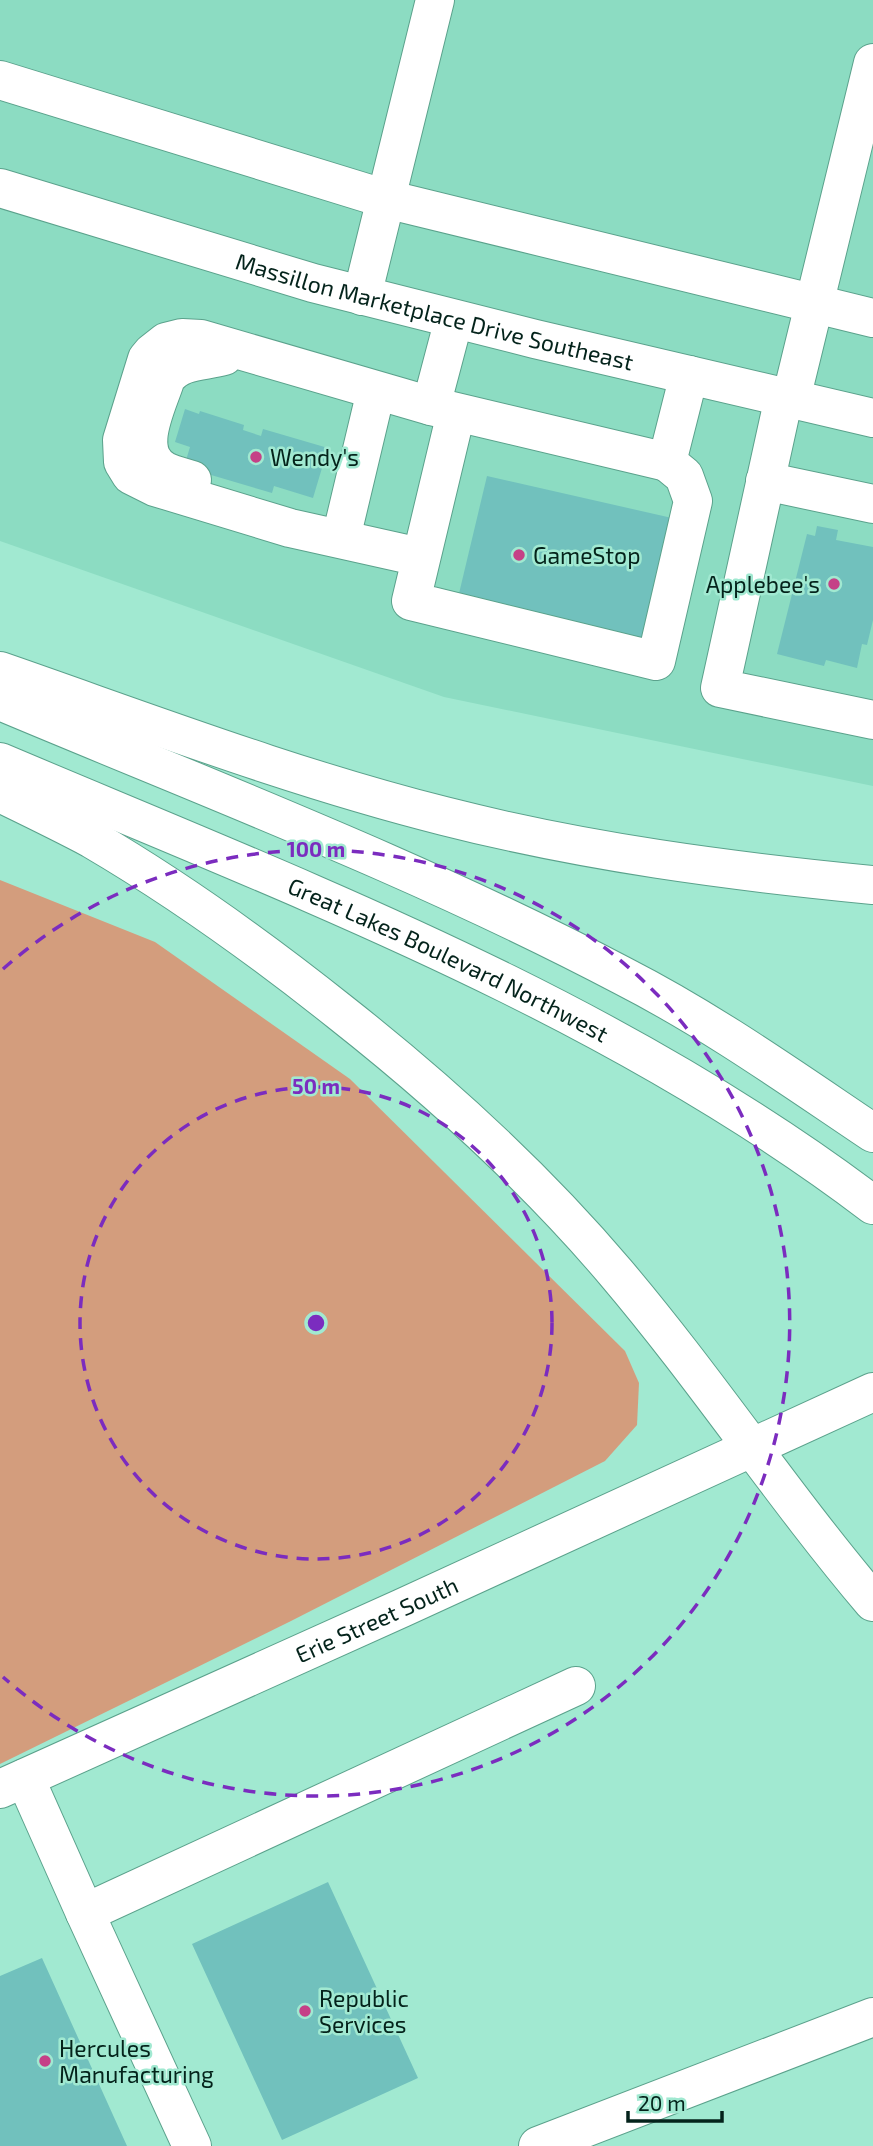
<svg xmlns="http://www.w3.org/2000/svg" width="873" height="2146" viewBox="0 0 873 2146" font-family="'Exo 2',sans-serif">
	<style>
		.built { fill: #8cdcc2 }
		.green { fill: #d39d7d }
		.building { fill: #71c1bd }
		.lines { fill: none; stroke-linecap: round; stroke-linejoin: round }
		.minor-casing { stroke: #5ba28c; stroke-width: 40 }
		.major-casing { stroke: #5ba28c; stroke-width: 40 }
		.highway-casing { stroke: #5ba28c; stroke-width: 40 }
		.minor { stroke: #fff; stroke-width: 38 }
		.major { stroke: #fff; stroke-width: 38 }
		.highway { stroke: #fff; stroke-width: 38 }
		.ring { fill: none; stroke: #7b2cbf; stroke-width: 3.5; stroke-dasharray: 12 9 }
		.poi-dot { fill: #c54187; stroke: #a1e9d1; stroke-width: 2.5 }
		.labels { text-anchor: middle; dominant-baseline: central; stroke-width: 5; stroke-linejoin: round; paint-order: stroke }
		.street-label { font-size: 23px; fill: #04231b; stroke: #a1e9d1 }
		.poi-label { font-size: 23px; fill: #04231b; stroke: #a1e9d1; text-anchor: start }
		.centre { fill: #7b2cbf; stroke: #a1e9d1; stroke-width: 3.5 }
		.ring-label { font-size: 21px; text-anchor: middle; font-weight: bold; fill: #7b2cbf; stroke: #a1e9d1; stroke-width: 5; stroke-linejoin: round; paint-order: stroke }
	</style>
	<rect width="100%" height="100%" fill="#a1e9d1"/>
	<path class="built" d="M 0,0 L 873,0 L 873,786 L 444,697 L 0,541 Z"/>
	<path class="green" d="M 0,880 L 155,942 L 350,1079 L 625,1351 L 639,1383 L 637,1425 L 605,1461 L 291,1621 L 0,1764 Z"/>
	<path class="building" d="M 185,409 L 199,414 L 200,411 L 244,425 L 243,430 L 261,436 L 263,429 L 328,448 L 313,498 L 274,486 L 272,493 L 184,467 L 190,447 L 175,442 Z
		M 487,476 L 672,518 L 642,645 L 457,602 Z
		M 817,526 L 838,530 L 836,540 L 873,547 L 873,620 L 867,645 L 862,644 L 857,668 L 826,660 L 824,666 L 777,654 L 807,534 L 815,536 Z
		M 328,1882 L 418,2078 L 282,2140 L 192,1944 Z
		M 42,1958 L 127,2146 L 0,2146 L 0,1976 Z"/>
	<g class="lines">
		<defs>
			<g id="minor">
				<path d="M 0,80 L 386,199 L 873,318"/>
				<path id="s1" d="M 0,188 L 313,283 L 535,339 L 873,418"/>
				<path d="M 362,296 L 435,0"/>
				<path d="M 784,397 L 720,688 L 873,720"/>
				<path d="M 791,399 L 873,63"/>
				<path d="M 431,406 L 454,319"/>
				<path d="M 456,413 L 411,601 L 656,661 L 693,501 L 684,476 L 667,462 L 689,375"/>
				<path d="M 192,480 C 183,477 173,475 165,471 C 131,452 158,405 166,378 C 181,359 203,362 224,356"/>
				<path d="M 765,481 L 873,504"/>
				<path d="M 341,538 L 376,391"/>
				<path d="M 420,557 L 290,528 L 155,487 L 131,475 L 123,462 L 122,440 L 147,359 L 152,353 L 166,342 L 182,338 L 201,339 L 431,406 L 667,462"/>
				<path d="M 25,1778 L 85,1913 L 576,1686"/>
				<path d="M 85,1913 L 192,2146"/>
				<path d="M 538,2146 L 873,2017"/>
			</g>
			<g id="major">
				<path id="s2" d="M 0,1789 L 402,1608 L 873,1392"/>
			</g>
			<g id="highway">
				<path d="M 0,671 C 147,722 293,778 444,816 C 585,852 728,871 873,885"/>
				<path d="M 0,701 C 209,789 422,870 623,976 C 711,1021 791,1078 873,1133"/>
				<path id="s3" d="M 0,762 C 300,889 611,1006 873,1205"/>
				<path d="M 0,793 C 31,808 62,823 92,839 C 179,890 261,949 340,1012 C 439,1090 534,1176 616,1273 C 706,1379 783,1496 873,1602"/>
			</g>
		</defs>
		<use href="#minor" class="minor-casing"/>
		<use href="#major" class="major-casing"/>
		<use href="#highway" class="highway-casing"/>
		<use href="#minor" class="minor"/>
		<use href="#major" class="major"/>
		<use href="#highway" class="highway"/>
	</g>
	<g class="ring">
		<circle cx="316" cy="1323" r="236"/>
		<path d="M3 969A473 473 0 1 1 3 1677"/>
	</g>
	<g class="poi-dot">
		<circle cx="256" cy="457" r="7"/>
		<circle cx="519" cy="555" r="7"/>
		<circle cx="834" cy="584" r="7"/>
		<circle cx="305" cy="2011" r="7"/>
		<circle cx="45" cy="2061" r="7"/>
	</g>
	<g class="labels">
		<g class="street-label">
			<text stroke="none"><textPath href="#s1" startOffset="452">Massillon Marketplace Drive Southeast</textPath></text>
			<text stroke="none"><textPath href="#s3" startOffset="490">Great Lakes Boulevard Northwest</textPath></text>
			<text stroke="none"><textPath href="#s2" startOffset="413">Erie Street South</textPath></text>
		</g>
		<g class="poi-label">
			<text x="270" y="457">Wendy's</text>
			<text x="533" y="555">GameStop</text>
			<text x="820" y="584" text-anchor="end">Applebee's</text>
			<text x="319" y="1998">Republic<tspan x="319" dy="26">Services</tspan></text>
			<text x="59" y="2048">Hercules<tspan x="59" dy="26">Manufacturing</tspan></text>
		</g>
	</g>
	<circle cx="316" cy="1323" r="10" class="centre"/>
	<g class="ring-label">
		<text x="316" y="857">100 m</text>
		<text x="316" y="1094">50 m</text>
	</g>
	<path d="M628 2111v10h94v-10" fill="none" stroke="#04231b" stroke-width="3.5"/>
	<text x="638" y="2111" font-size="21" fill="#04231b" stroke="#a1e9d1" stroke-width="5" paint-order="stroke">20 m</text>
</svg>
